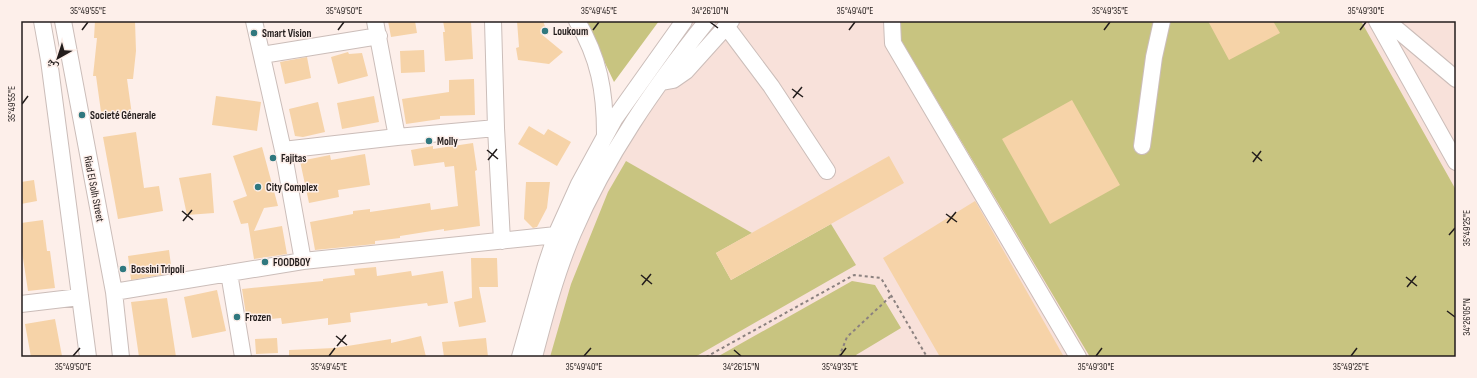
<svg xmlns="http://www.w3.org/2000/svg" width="1477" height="378" viewBox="0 0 1477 378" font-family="'Sofia Sans Condensed','Noto Naskh Arabic',sans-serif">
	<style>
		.built { fill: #f8e1da }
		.green { fill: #c8c480 }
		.building { fill: #f6d3a8 }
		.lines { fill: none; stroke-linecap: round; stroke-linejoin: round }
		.minor-casing { stroke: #cbbdb9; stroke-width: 18 }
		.path { stroke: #8b817f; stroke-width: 2; stroke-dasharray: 3 3; stroke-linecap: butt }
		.minor { stroke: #fff; stroke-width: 16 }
		.ticks { fill: none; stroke: #231d1c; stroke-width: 1.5 }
		.poi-dot { fill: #30787f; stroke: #fdefea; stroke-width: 1.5 }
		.labels { text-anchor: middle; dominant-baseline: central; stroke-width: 3; stroke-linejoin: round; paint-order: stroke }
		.poi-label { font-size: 11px; font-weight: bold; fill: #231d1c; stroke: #fdefea; text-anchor: start }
		.street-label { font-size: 11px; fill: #231d1c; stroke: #fdefea }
		.neatline { fill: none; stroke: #231d1c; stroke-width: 1.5 }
		.ticks-label { font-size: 10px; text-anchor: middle; fill: #231d1c }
	</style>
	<rect width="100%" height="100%" fill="#fdefea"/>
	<path class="built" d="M 681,21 L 1456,21 L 1456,357 L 532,357 L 597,172 L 624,114 Z"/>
	<path class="green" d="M 585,21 L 659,21 L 614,82 Z
		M 899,21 L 1361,21 L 1456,190 L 1456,357 L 1090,357 L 899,37 Z
		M 626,161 L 752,233 L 716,253 L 731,280 L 831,224 L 856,265 L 695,357 L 550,357 L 571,284 L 608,192 Z
		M 852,281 L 875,285 L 901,328 L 856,355 L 857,357 L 717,357 Z"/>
	<path class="building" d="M 95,21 L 135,21 L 136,51 L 133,79 L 127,79 L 132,115 L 102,119 L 96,76 L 93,76 L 97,38 L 94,38 Z
		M 388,21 L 415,21 L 417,33 L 391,37 Z
		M 443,21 L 471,21 L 473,59 L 445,61 L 443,32 L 445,32 Z
		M 517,21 L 543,21 L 547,32 L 540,33 L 563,52 L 549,64 L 518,60 L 516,48 L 519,47 Z
		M 1208,21 L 1273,21 L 1280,33 L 1229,60 Z
		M 424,50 L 425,72 L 401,73 L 400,51 Z
		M 348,52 L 349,54 L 362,53 L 368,76 L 338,84 L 331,57 Z
		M 307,57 L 311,78 L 285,84 L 280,62 Z
		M 474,79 L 475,115 L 440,116 L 440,119 L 406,124 L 402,99 L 449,92 L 449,80 Z
		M 216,96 L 261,102 L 257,131 L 212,125 Z
		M 374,96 L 379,122 L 342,129 L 337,103 Z
		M 1072,100 L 1120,185 L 1050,224 L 1002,139 Z
		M 318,102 L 325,132 L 303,137 L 295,136 L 289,109 Z
		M 529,126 L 544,135 L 548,129 L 571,142 L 557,166 L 518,144 Z
		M 136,132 L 144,188 L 159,186 L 163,211 L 118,219 L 103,137 Z
		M 473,143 L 477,170 L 475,171 L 480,226 L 444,231 L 444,229 L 400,236 L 400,238 L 375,241 L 375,244 L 315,250 L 310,222 L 353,214 L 353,211 L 370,209 L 370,212 L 430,203 L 431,210 L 458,206 L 454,166 L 445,167 L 444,162 L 414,166 L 411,150 L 433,146 L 433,149 Z
		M 262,147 L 278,206 L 264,208 L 254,231 L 282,226 L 287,254 L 254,259 L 248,223 L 241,224 L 233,201 L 247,196 L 233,156 Z
		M 365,154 L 370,185 L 338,190 L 339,197 L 309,203 L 300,161 L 330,155 L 331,160 Z
		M 889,156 L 904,183 L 731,280 L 716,253 Z
		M 211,173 L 214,213 L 187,215 L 179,178 Z
		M 34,180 L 37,201 L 21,204 L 21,182 Z
		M 526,182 L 550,182 L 547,208 L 537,227 L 533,228 L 524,219 Z
		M 975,201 L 977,204 L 1064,357 L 940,357 L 883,258 Z
		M 43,220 L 47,251 L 50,251 L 55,288 L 28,291 L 21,245 L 21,223 Z
		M 169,250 L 172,273 L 131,280 L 128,256 Z
		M 471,258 L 497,258 L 498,287 L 479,287 L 486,322 L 459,327 L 454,302 L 472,298 Z
		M 376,267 L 377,276 L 411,271 L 412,276 L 443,271 L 448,303 L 428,306 L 427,303 L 350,313 L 351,322 L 328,325 L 328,318 L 282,324 L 281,318 L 247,321 L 242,289 L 323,281 L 323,279 L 355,275 L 354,269 Z
		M 217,290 L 226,331 L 192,338 L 184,297 Z
		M 167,298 L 176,357 L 139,357 L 131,302 Z
		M 55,319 L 62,356 L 31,357 L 25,324 Z
		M 421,336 L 426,357 L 289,357 L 289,350 L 335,348 L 391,339 L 391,343 Z
		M 277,338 L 278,353 L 256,354 L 255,339 Z
		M 486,338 L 488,357 L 444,357 L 442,342 Z"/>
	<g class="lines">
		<defs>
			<path id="minor" d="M 42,21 L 49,60 L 88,357
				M 63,21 L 114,292 L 121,357
				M 254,21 L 283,150 L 303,261
				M 375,21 L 397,137
				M 493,21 L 496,128 L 502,241
				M 577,21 C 599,58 605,91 605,134
				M 892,21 L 893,43 L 1078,357
				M 1377,21 L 1456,162
				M 1387,21 L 1456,79
				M 726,26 L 771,86 L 827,171
				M 262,55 L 379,36
				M 662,82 L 673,80 L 686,71 L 731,21
				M 1142,146 L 1154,57 L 1162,21
				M 283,150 L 397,137 L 496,128
				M 229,273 L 243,357
				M 114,292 L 303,261 L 556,235
				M 21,304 L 80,297
				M 520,357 L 546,265 L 556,235 L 579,184 L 615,118 L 684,21
				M 534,357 C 545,315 556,273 573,233 C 606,156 655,86 707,21"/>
		</defs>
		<use href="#minor" class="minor-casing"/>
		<path class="path" d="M 706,357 L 854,275 L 881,278 L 927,357
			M 839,357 L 847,337 L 891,296"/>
		<use href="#minor" class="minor"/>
	</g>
	<path class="ticks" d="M 710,22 L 718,28M 82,30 L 88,22M 338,30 L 344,22M 593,30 L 599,22M 849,30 L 855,22M 1104,30 L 1110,22M 1360,30 L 1366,22M 792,89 L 803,97M 793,98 L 802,87M 22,104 L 28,96M 487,150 L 498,159M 1252,152 L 1262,161M 488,160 L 497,149M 1253,162 L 1261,151M 182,211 L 193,220M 946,214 L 957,222M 183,221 L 192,210M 947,223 L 956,212M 1449,235 L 1455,228M 641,275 L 652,284M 1406,277 L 1417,286M 642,285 L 651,274M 1407,287 L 1416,276M 1447,311 L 1455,317M 336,336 L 347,345M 337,346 L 346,335M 734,350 L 741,356M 73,356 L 80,348M 329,356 L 335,348M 584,356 L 591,348M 840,356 L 846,348M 1096,356 L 1102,348M 1351,356 L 1357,348"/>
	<g class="poi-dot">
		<circle cx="545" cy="31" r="4"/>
		<circle cx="254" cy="33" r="4"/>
		<circle cx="82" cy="115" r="4"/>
		<circle cx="429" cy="141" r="4"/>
		<circle cx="273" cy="158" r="4"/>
		<circle cx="258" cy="187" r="4"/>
		<circle cx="265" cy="262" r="4"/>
		<circle cx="123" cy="269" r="4"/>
		<circle cx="237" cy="317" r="4"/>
	</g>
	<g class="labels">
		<g class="poi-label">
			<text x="553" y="31">Loukoum</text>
			<text x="262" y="33">Smart Vision</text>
			<text x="90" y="115">Societé Génerale</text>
			<text x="437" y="141">Molly</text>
			<text x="281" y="158">Fajitas</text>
			<text x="266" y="187">City Complex</text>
			<text x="273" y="262">FOODBOY</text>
			<text x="131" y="269">Bossini Tripoli</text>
			<text x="245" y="317">Frozen</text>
		</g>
		<g class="street-label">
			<text transform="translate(94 189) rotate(79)">Riad El Solh Street</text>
		</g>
	</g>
	<rect width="1477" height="378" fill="none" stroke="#fdefea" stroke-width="44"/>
	<g transform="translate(58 58) rotate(219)" stroke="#fdefea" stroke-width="3" paint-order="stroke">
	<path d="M0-3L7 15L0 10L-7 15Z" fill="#231d1c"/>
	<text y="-6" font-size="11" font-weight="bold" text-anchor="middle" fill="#231d1c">ش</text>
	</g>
	<rect x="22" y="22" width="1433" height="334" class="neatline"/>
	<g class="ticks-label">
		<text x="88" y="14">35°49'55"E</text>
		<text x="344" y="14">35°49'50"E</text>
		<text x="599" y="14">35°49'45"E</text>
		<text x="710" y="14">34°26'10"N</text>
		<text x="855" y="14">35°49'40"E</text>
		<text x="1110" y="14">35°49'35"E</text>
		<text x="1366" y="14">35°49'30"E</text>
		<text transform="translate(11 104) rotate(-90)" y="4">35°49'55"E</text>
		<text transform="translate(1466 228) rotate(-90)" y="4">35°49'25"E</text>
		<text transform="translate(1466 317) rotate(-90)" y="4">34°26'05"N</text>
		<text x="73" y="370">35°49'50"E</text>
		<text x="329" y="370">35°49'45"E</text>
		<text x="584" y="370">35°49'40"E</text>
		<text x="741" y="370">34°26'15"N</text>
		<text x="840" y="370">35°49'35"E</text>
		<text x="1096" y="370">35°49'30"E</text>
		<text x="1351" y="370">35°49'25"E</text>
	</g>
</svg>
